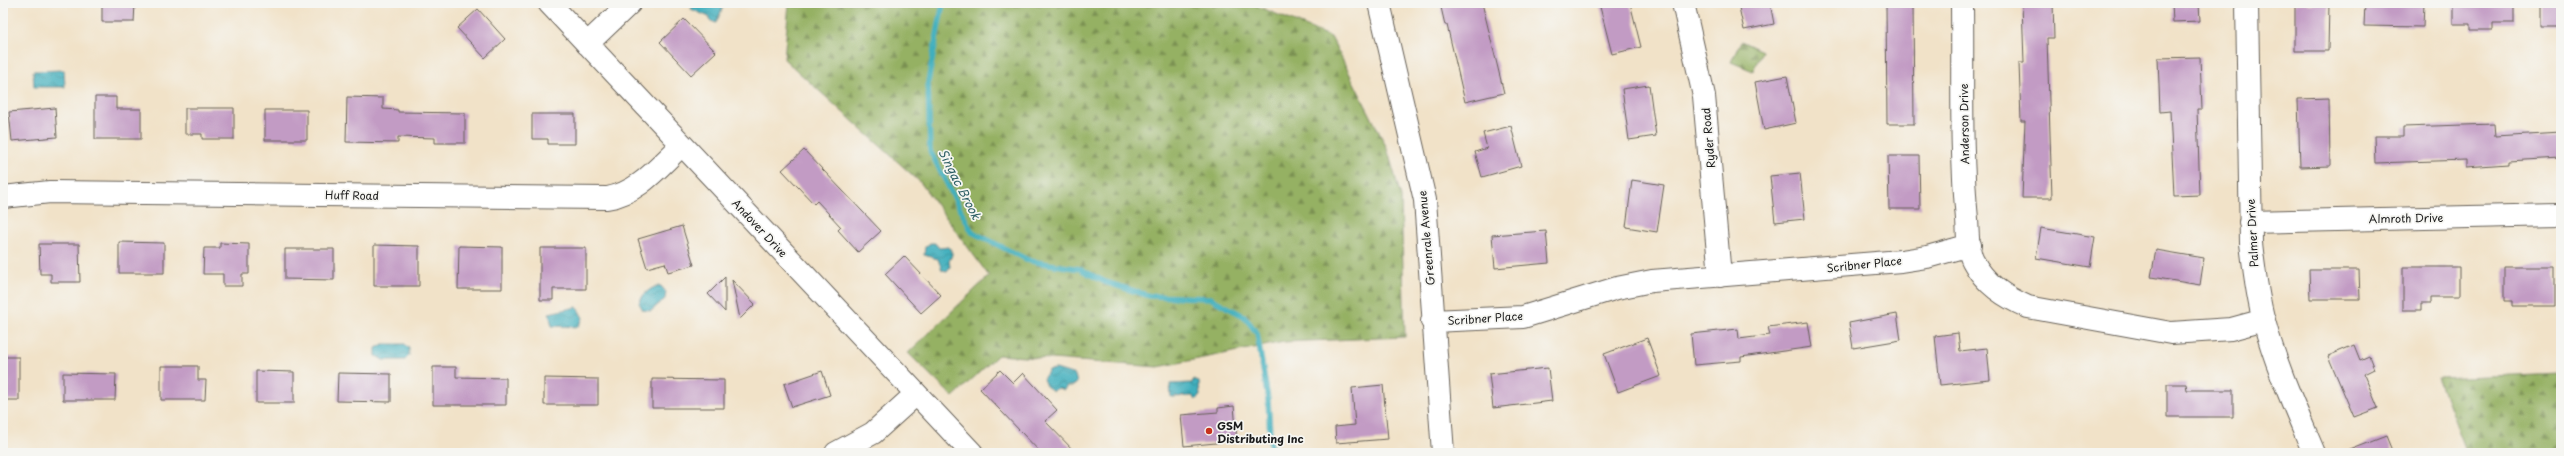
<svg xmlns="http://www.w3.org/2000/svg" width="2564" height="456" viewBox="0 0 2564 456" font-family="'Playpen Sans',sans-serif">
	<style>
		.forest { fill: url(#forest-firs); stroke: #586640 }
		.water { fill: url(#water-waves); stroke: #2e666c }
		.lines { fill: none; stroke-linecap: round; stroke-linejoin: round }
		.stream { stroke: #40afbd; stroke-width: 5.5 }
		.building { fill: #c29bc4 }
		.minor-casing { stroke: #676158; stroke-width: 24 }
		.minor { stroke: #fff; stroke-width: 22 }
		.poi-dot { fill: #c8321e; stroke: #f6f6f2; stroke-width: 1.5 }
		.labels { text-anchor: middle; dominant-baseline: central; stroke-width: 3.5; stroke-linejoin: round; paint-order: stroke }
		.street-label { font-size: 11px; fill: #1c1c1c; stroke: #f6f6f2 }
		.poi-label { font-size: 11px; font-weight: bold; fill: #1c1c1c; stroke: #f6f6f2; text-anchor: start }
		.water-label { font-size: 12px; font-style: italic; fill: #2c5e64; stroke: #f6f6f2 }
	</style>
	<defs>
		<pattern id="forest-firs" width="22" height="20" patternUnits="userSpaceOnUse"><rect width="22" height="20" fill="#95b163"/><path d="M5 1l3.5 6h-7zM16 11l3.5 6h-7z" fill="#798f51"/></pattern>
		<pattern id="water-waves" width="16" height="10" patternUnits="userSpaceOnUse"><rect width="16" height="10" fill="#40afbd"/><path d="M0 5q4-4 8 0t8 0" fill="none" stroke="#358e99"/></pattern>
	</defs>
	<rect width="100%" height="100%" fill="#f6f6f2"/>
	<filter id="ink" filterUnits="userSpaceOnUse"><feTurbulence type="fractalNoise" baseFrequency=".025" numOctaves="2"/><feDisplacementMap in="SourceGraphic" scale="8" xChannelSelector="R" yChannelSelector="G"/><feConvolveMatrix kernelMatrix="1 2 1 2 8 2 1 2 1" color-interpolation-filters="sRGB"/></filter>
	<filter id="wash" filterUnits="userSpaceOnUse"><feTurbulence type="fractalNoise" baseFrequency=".012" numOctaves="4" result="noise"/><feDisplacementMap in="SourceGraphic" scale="16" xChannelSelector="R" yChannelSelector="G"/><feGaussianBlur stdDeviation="0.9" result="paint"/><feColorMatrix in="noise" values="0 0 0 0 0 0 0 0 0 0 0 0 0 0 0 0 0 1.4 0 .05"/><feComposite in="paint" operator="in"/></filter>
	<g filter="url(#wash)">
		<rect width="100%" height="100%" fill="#f1e2c8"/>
		<path class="forest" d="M 789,3 L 1250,3 L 1331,37 L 1387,148 L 1401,197 L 1405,337 L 1284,342 L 1158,367 L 998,355 L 953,397 L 908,353 L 989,276 L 920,182 L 784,59 Z
			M 1741,41 L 1762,51 L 1753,71 L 1731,62 Z
			M 2561,373 L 2561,453 L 2467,453 L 2438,378 Z"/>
		<path class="water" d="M 693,3 L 714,3 L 723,7 L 716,23 L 709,20 L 709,17 L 691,9 Z
			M 64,70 L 65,87 L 34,87 L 33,71 Z
			M 930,243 L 935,243 L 939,248 L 949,247 C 954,252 952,256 949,261 L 950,267 L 947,271 L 942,270 L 938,259 L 924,255 L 925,247 Z
			M 661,286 L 666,292 L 665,299 L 651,311 L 643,310 L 639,303 C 641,295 653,285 661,286 Z
			M 577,307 L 583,318 L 578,327 L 552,326 L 549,313 Z
			M 383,344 L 405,344 L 409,348 L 409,356 L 405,360 L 383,360 L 376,356 L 376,348 Z
			M 1056,369 L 1075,375 L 1077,383 L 1073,386 L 1067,386 L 1064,390 L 1058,388 L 1053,391 L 1046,386 L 1043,379 L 1049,370 Z
			M 1193,380 L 1199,382 L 1200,396 L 1196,400 L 1192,396 L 1171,397 L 1170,384 L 1192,383 Z"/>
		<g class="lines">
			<path class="stream" d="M 943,3 L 928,82 L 930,151 L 972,232 L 1030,261 L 1080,269 L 1105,282 L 1150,296 L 1210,298 L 1244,316 L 1257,333 L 1268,399 L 1271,453"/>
		</g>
		<g id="blocks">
			<path class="building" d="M 102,3 L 135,3 L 134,22 L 102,22 Z
				M 1440,3 L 1482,3 L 1504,93 L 1465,102 L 1447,25 L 1445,25 Z
				M 1599,3 L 1630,3 L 1641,47 L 1612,54 Z
				M 1738,3 L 1770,3 L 1774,24 L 1744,30 Z
				M 1886,3 L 1913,3 L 1914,124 L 1887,124 Z
				M 2022,3 L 2053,3 L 2054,38 L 2047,38 L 2052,198 L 2022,198 L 2025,121 L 2021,121 L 2019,63 L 2024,63 Z
				M 2172,3 L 2199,3 L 2200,21 L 2173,22 Z
				M 2295,3 L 2329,3 L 2328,51 L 2295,51 Z
				M 2365,3 L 2424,3 L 2423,27 L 2364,26 Z
				M 2453,3 L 2514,3 L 2514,23 L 2493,23 L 2493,30 L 2471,30 L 2471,24 L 2453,24 Z
				M 2541,3 L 2561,3 L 2561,26 L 2541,26 Z
				M 478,9 L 505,39 L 485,58 L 457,28 Z
				M 684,19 L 716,52 L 691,75 L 660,42 Z
				M 2200,57 L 2202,110 L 2197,110 L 2200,195 L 2174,196 L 2170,111 L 2160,112 L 2158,58 Z
				M 1787,76 L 1796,123 L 1764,130 L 1755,82 Z
				M 1649,85 L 1656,136 L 1629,140 L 1622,89 Z
				M 95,97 L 116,97 L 116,109 L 141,109 L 141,139 L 95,139 Z
				M 347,97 L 383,98 L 383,109 L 398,110 L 398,112 L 465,113 L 465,143 L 435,143 L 435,138 L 398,137 L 398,143 L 346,142 Z
				M 2329,98 L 2330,166 L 2300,167 L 2298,99 Z
				M 55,108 L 57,137 L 12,141 L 9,112 Z
				M 185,108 L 234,108 L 234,139 L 202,139 L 202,134 L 185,134 Z
				M 265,110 L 307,110 L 307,140 L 265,140 Z
				M 532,114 L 575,114 L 575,144 L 548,144 L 548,139 L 532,139 Z
				M 2494,124 L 2495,136 L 2561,132 L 2561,158 L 2508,161 L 2508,164 L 2466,167 L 2466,160 L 2375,163 L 2374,136 L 2403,136 L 2403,127 Z
				M 1511,126 L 1521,166 L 1482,177 L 1475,152 L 1487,148 L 1483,133 Z
				M 804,150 L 881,231 L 858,252 L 838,230 L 841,227 L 817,201 L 814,204 L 782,170 Z
				M 1888,156 L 1919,156 L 1920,209 L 1889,209 Z
				M 1800,173 L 1805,219 L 1775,222 L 1770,176 Z
				M 1632,180 L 1664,185 L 1657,232 L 1626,227 Z
				M 682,226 L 694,265 L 668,272 L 665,263 L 647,268 L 638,239 Z
				M 2041,228 L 2095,237 L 2090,267 L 2036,258 Z
				M 1546,231 L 1549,263 L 1495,268 L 1492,235 Z
				M 119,242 L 164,243 L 164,273 L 119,273 Z
				M 220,243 L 249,244 L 249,274 L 242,274 L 242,286 L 223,286 L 223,274 L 203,274 L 204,248 L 220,248 Z
				M 39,244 L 79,244 L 80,282 L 51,282 L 51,274 L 40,274 Z
				M 374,245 L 419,246 L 419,286 L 374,286 Z
				M 459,246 L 502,247 L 502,289 L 458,289 Z
				M 540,248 L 586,248 L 586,289 L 553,289 L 553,300 L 540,300 Z
				M 285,249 L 334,249 L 334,280 L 285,279 Z
				M 2156,250 L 2204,258 L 2200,285 L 2151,277 Z
				M 904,256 L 941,295 L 921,313 L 885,274 Z
				M 2403,267 L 2459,267 L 2459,297 L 2431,297 L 2431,303 L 2421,303 L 2421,310 L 2403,310 Z
				M 2504,267 L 2554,267 L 2554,306 L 2513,306 L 2513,301 L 2504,301 Z
				M 2309,270 L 2359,270 L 2360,299 L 2310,299 Z
				M 725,277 L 725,312 L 708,294 Z
				M 732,280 L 755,304 L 740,319 Z
				M 1897,314 L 1901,340 L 1853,348 L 1849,323 Z
				M 1808,322 L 1812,347 L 1741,357 L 1741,361 L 1694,365 L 1691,334 L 1738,329 L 1739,339 L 1770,335 L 1768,327 Z
				M 1958,333 L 1960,351 L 1987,348 L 1990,380 L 1940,385 L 1935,336 Z
				M 1647,338 L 1661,376 L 1618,392 L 1604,354 Z
				M 2354,345 L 2360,360 L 2369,356 L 2374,369 L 2364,374 L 2378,408 L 2354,417 L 2328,356 Z
				M 3,357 L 19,357 L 19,400 L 3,400 Z
				M 161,366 L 198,366 L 198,380 L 206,380 L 205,400 L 161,400 Z
				M 433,367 L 456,367 L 456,377 L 506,378 L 506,405 L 433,405 Z
				M 1548,368 L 1552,401 L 1493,408 L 1489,374 Z
				M 1000,370 L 1013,383 L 1023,373 L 1057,410 L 1045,421 L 1076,453 L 1041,453 L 980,389 Z
				M 256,371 L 294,372 L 294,403 L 256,403 Z
				M 822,371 L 830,395 L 792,407 L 784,384 Z
				M 63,373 L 116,374 L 115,400 L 63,400 Z
				M 338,373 L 391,374 L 391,402 L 337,401 Z
				M 544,378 L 598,379 L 598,405 L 544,405 Z
				M 652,379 L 724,380 L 724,408 L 652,408 Z
				M 2167,384 L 2186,384 L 2187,390 L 2233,390 L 2233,417 L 2167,417 Z
				M 1383,385 L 1388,439 L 1336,443 L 1335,427 L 1355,425 L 1352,388 Z
				M 1234,406 L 1237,441 L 1184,446 L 1181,415 L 1218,412 L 1218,408 Z
				M 2386,436 L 2393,453 L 2346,453 L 2345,452 Z"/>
		</g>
	</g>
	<g filter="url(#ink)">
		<use href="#blocks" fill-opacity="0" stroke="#676158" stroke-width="1"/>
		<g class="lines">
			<defs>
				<path id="minor" d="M 549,3 L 972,453
					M 1379,3 L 1425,200 L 1443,453
					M 1683,3 L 1704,96 L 1720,276
					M 1962,3 C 1963,75 1960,148 1967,219 C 1968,232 1967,250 1973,261 C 1985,284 2005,297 2028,307 L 2171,333 L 2231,329 L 2264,320
					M 2247,3 L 2251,243 C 2254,269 2257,296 2264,321 C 2276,366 2296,410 2314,453
					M 587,44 L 630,3
					M 3,197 L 50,192 L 607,198 C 639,193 659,166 682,145
					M 2250,222 L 2561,215
					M 1432,321 L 1523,317 L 1617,288 L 1652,281 L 1901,261 L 1927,257 L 1970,245
					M 836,453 L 873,433 L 916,394"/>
			</defs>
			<use href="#minor" class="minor-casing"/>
			<use href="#minor" class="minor"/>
		</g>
	</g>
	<circle class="poi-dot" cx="1209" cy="431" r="4"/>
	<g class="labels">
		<g class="street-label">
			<text transform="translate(1964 124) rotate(-91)">Anderson Drive</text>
			<text transform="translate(1708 138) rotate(-95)">Ryder Road</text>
			<text transform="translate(352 195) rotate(1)">Huff Road</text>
			<text transform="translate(2406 218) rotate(-1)">Almroth Drive</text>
			<text transform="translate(760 228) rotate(47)">Andover Drive</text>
			<text transform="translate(2252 233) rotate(-93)">Palmer Drive</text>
			<text transform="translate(1426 238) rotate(-95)">Greenrale Avenue</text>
			<text transform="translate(1864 264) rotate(-6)">Scribner Place</text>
			<text transform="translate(1485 318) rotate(-4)">Scribner Place</text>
		</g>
		<g class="poi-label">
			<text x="1217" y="425">GSM<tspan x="1217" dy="13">Distributing Inc</tspan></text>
		</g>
		<g class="water-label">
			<text transform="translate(960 184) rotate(63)">Singac Brook</text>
		</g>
	</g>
	<rect width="2564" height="456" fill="none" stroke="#f6f6f2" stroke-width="16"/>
</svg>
